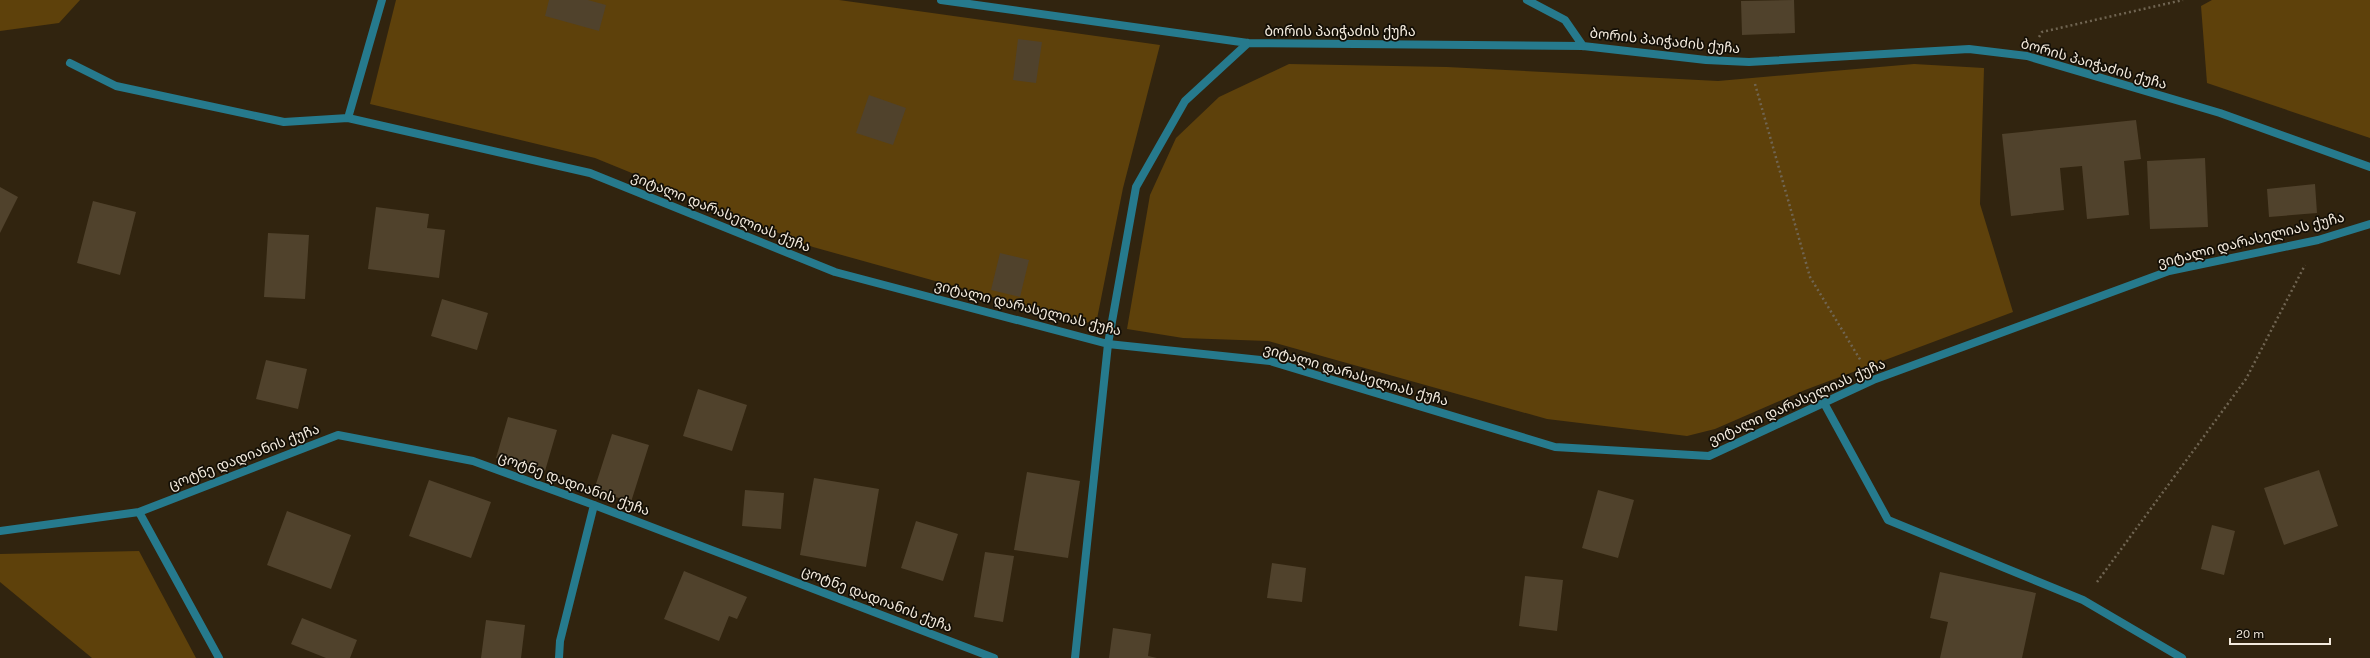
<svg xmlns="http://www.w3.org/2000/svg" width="2370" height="658" viewBox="0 0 2370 658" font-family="Karla,'Noto Sans Georgian',sans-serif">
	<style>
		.green { fill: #5e410b }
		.building { fill: #50422c }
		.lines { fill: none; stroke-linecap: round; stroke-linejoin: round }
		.path { stroke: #706552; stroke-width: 2.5; stroke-dasharray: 2 3; stroke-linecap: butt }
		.street { stroke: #267a8d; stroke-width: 8 }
		.labels { text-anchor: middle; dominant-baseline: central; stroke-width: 3.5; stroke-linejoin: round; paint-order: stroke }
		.street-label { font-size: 14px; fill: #f3eadd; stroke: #140f06 }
	</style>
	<rect width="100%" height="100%" fill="#31240f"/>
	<path class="green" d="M 0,0 L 80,0 L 59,23 L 0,31 Z
		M 396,0 L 839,0 L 1160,45 L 1123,188 L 1097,319 L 1086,323 L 813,247 L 595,158 L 370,104 Z
		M 2212,0 L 2370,0 L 2370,138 L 2207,83 L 2201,6 Z
		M 1289,64 L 1447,67 L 1718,81 L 1914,64 L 1984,68 L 1980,204 L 2013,312 L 1805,390 L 1715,429 L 1687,436 L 1547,419 L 1268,341 L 1183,338 L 1127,329 L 1150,195 L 1176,138 L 1219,97 Z
		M 139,551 L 196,658 L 92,658 L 0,582 L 0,554 Z"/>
	<path class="building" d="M 549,0 L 588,0 L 606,5 L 599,31 L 545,16 Z
		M 1794,0 L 1795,33 L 1742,35 L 1741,1 Z
		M 1018,39 L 1042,42 L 1036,83 L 1013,80 Z
		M 869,95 L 906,108 L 893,145 L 856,133 Z
		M 2136,120 L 2141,159 L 2124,161 L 2129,215 L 2087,219 L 2082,166 L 2060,168 L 2064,210 L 2011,216 L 2002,134 Z
		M 2205,158 L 2208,227 L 2150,229 L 2147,161 Z
		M 2315,184 L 2317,213 L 2269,217 L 2267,189 Z
		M 0,187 L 18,197 L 0,233 Z
		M 93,201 L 136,212 L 120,275 L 77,263 Z
		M 376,207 L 429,214 L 427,228 L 445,230 L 439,278 L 368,269 Z
		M 268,233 L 309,235 L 305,299 L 264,297 Z
		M 1000,253 L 1029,260 L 1020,297 L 991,290 Z
		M 442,299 L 488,313 L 477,350 L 431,336 Z
		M 266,360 L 307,369 L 298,409 L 256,399 Z
		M 698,389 L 747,405 L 732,451 L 683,436 Z
		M 508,417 L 557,430 L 545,471 L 496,458 Z
		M 612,434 L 649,445 L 631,502 L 594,490 Z
		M 2319,470 L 2338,526 L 2284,545 L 2264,488 Z
		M 1027,472 L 1080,481 L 1068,558 L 1014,550 Z
		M 814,478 L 879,489 L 866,567 L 800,555 Z
		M 429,480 L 491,502 L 471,558 L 409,536 Z
		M 745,490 L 784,493 L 781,529 L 742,526 Z
		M 1598,490 L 1634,500 L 1618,558 L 1582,548 Z
		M 287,511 L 351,535 L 331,589 L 267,565 Z
		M 916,521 L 958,534 L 943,581 L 901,568 Z
		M 2212,525 L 2235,531 L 2224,575 L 2201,569 Z
		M 985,552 L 1014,556 L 1003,622 L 974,617 Z
		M 1272,563 L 1306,568 L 1302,602 L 1267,598 Z
		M 684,571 L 747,597 L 737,619 L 729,616 L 719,641 L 664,619 Z
		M 1940,572 L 2036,593 L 2022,658 L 1940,658 L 1948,622 L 1930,618 Z
		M 1525,576 L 1563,580 L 1557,631 L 1519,626 Z
		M 302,618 L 357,640 L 350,658 L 326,658 L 291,644 Z
		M 486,620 L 525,625 L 521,658 L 481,658 Z
		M 1113,628 L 1151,634 L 1148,656 L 1157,658 L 1109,658 Z"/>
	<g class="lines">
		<path class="path" d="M 2039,37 L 2042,32 L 2183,0
			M 1755,84 L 1810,277 L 1861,361
			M 2097,582 L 2246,379 L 2305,265"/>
		<path class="street" d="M 941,0 L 1248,43 L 1583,46 L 1706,60 L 1749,62 L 1969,49 L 2027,56 L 2220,113 L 2370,167
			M 1527,0 L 1565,20 L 1583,46
			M 70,63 L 116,86 L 284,122 L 348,118 L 590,173 L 835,272 L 1108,344 L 1270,361 L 1555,447 L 1709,456 L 1873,380 L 2169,271 L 2318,240 L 2370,224
			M 348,118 L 382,0
			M 1824,403 L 1888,520 L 2083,600 L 2182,658
			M 139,512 L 219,658
			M 0,531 L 139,512 L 338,435 L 473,461 L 594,505 L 994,658
			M 559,658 L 560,641 L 594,505
			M 1075,658 L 1108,344 L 1136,187 L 1185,101 L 1248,43"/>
	</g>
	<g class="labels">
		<g class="street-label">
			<text x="1340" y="31">ბორის პაიჭაძის ქუჩა</text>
			<text transform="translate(1665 41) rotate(6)">ბორის პაიჭაძის ქუჩა</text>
			<text transform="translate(2094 64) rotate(16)">ბორის პაიჭაძის ქუჩა</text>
			<text transform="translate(721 212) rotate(22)">ვიტალი დარასელიას ქუჩა</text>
			<text transform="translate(2251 240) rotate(-14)">ვიტალი დარასელიას ქუჩა</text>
			<text transform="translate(1028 308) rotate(14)">ვიტალი დარასელიას ქუჩა</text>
			<text transform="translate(1356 375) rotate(16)">ვიტალი დარასელიას ქუჩა</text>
			<text transform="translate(1797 402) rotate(-24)">ვიტალი დარასელიას ქუჩა</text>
			<text transform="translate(244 457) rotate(-21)">ცოტნე დადიანის ქუჩა</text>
			<text transform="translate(574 484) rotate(20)">ცოტნე დადიანის ქუჩა</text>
			<text transform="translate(877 599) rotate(21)">ცოტნე დადიანის ქუჩა</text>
		</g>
	</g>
	<path d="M2230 638v6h100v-6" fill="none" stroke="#f3eadd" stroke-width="2"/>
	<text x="2236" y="638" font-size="12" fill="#f3eadd" stroke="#140f06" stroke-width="3" paint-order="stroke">20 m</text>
</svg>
